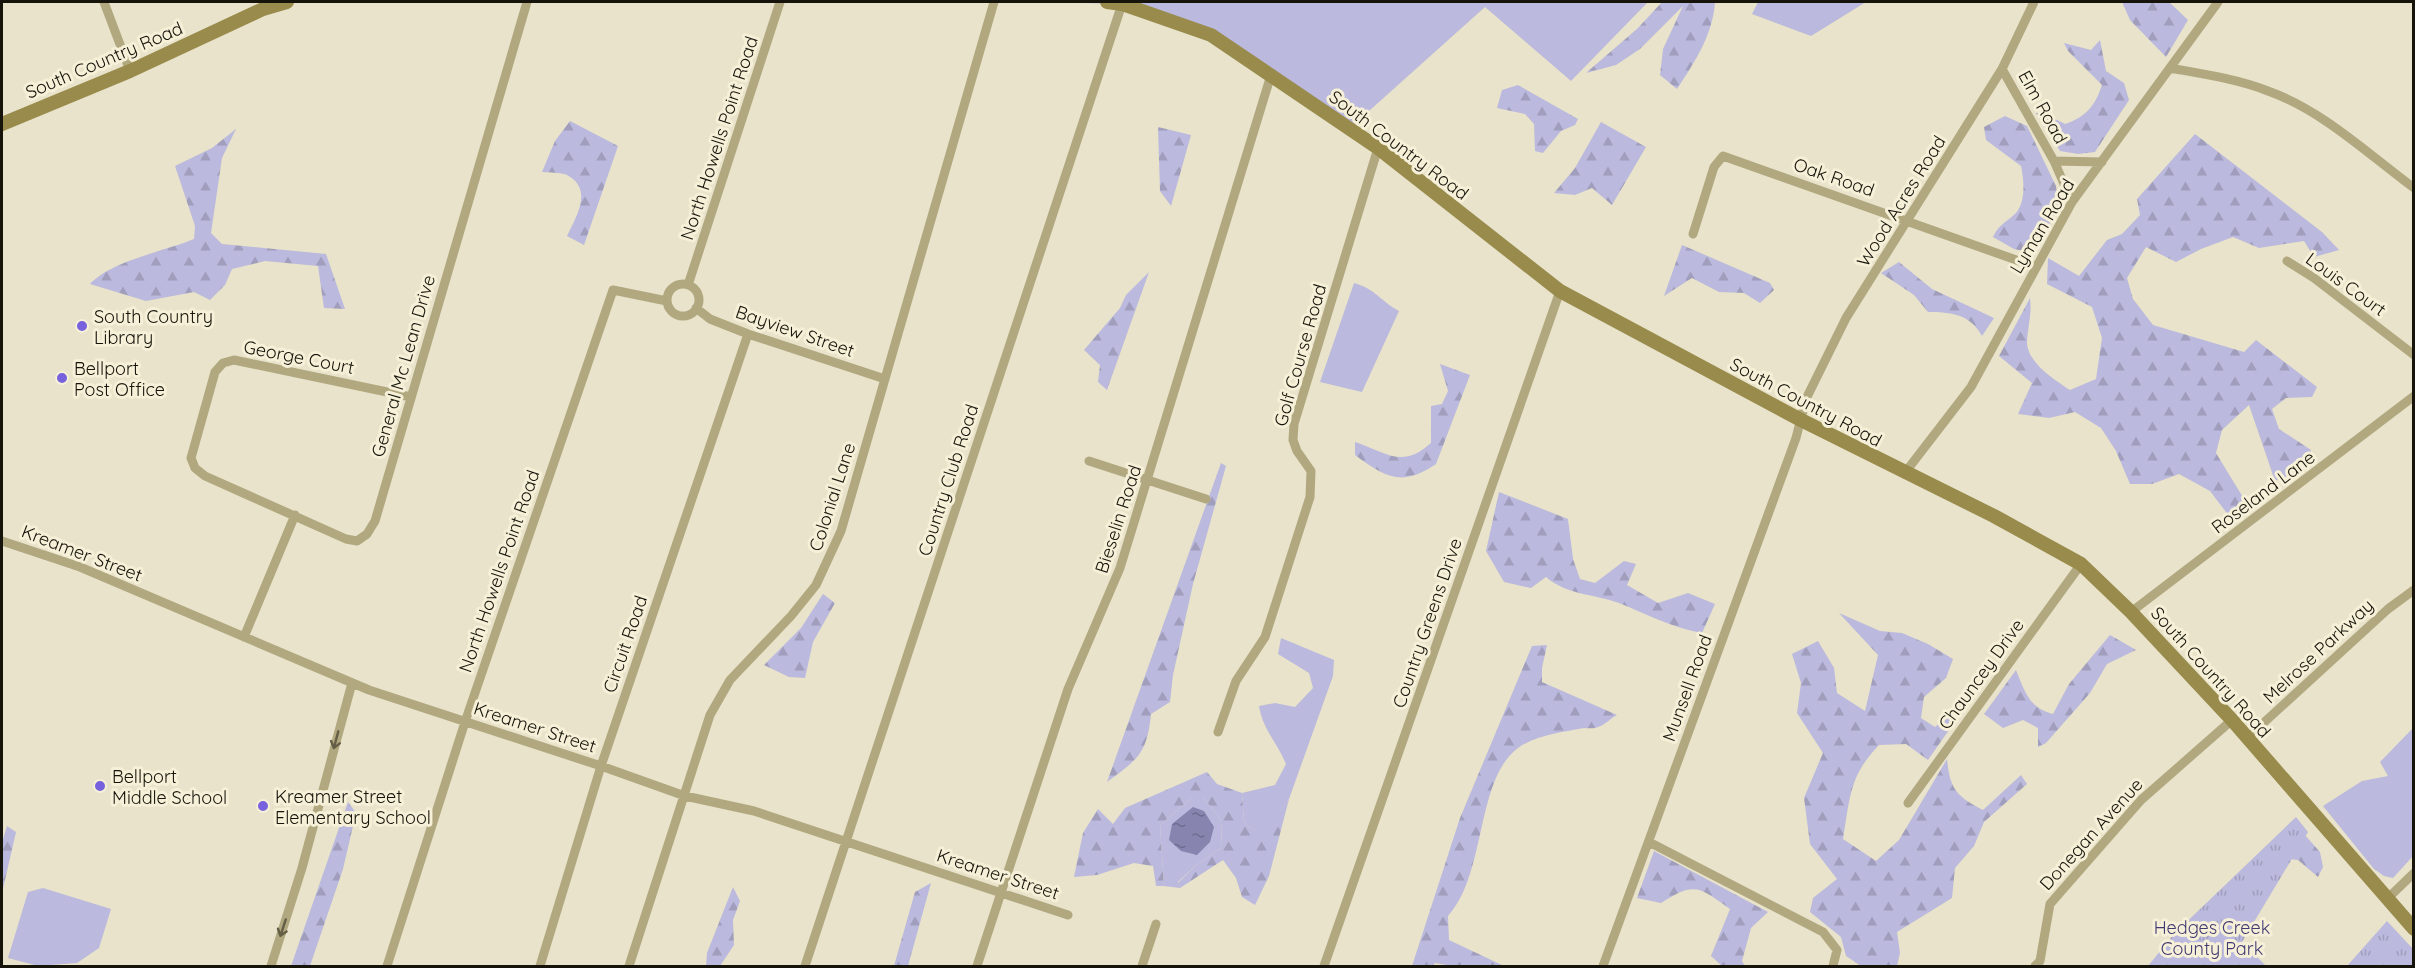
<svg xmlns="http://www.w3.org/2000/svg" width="2415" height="968" viewBox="0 0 2415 968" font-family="Quicksand,sans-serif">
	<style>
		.grass { fill: #bbb9dd }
		.forest { fill: url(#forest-firs) }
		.park { fill: url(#park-tufts) }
		.water { fill: url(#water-ripples) }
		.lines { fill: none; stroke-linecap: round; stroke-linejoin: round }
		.street { stroke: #b1a880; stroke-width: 9 }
		.secondary { stroke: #998b4c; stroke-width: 14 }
		.oneway { stroke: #635e45 }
		.poi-dot { fill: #7761dc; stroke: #f5f0d7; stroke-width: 2 }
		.labels { text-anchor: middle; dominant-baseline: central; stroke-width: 6; stroke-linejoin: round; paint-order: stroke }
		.street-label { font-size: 18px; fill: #15130a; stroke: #f5f0d7 }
		.poi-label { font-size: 18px; fill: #15130a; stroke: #f5f0d7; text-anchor: start }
		.park-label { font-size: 18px; fill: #413972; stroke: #f5f0d7 }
	</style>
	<defs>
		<pattern id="forest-firs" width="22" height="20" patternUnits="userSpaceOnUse" patternTransform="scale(1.5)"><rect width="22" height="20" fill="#bbb9dd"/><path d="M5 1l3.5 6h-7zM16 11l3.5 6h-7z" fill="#a09ebc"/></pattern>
		<pattern id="park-tufts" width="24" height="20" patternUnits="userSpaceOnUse" patternTransform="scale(1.5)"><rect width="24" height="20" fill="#bbb9dd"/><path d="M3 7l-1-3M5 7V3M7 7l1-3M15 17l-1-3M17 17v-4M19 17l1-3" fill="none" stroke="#a09ebc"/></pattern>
		<pattern id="water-ripples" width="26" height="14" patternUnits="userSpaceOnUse" patternTransform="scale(1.5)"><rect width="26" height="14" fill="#8784b0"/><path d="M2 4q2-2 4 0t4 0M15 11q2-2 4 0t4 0" fill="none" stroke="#6d6b8d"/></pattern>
	</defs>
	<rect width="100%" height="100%" fill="#e8e3ca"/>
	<path class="grass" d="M 1044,2 L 1648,2 L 1571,81 L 1485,7 L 1350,128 L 1211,35 L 1122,4 Z
		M 1758,2 L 1866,2 L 1811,36 L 1752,14 Z
		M 1354,283 C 1376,289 1380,301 1399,311 L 1362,392 L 1320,382 Z
		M 1281,638 L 1334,660 L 1333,676 L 1289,799 L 1265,831 L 1251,829 L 1244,822 L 1242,793 L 1275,785 L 1286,764 C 1277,742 1263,730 1259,706 L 1275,703 L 1295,707 L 1313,688 L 1309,673 L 1278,654 Z
		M 2413,728 L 2413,856 L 2393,878 L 2384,876 L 2374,869 L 2323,806 L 2362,781 L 2388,776 L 2380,762 Z
		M 1193,797 L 1203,797 L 1222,821 L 1221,848 L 1195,866 L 1178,882 L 1180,888 L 1164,886 L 1160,825 Z
		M 43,888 L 111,909 L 99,948 L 77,963 L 38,966 L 8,958 L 28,892 Z"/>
	<path class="forest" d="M 1662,2 L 1715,2 C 1713,34 1695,62 1677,89 L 1660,75 L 1663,49 L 1683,6 L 1640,49 L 1616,65 L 1586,73 L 1638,28 Z
		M 2122,2 L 2169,2 L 2188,20 L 2166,57 L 2130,20 Z
		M 2100,40 L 2106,71 L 2124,83 L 2129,100 L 2095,152 L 2078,154 L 2060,151 L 2036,113 L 2043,113 L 2065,124 C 2086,117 2095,106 2102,85 L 2068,51 L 2064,43 L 2091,50 Z
		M 1518,85 L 1578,119 L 1575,125 L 1561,131 L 1543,153 L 1535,151 L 1534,124 L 1525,114 L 1497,108 L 1502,90 Z
		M 2005,116 L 2027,126 L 2056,186 L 2059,208 L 2035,247 L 2024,251 L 2014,249 L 1993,237 C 1999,224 2007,222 2016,213 C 2026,201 2024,180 2021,166 L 1986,140 L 1984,127 Z
		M 570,121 L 618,146 L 584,245 L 567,236 C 576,217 594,189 567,175 C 560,172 549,173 542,172 L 555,141 Z
		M 1601,122 L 1646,147 L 1612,205 L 1592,188 L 1575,195 L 1554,193 L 1575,168 Z
		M 1158,127 L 1191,135 L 1171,206 L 1160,191 Z
		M 236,129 L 222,158 L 211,233 L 222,244 L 326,254 L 345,309 L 324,308 L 318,266 L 265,261 L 232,269 L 225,285 L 210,300 L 194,292 L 146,301 L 90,284 C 111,261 165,251 194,239 L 195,226 L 175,166 L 212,148 Z
		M 2195,134 L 2322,232 L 2339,250 L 2314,257 L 2304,241 L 2259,248 L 2233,237 L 2201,249 L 2176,262 L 2146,247 L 2127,278 L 2133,299 L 2153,325 L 2244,352 L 2256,340 L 2317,387 L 2312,397 L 2286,398 L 2272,409 L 2279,429 L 2311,450 L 2302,470 L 2275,481 L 2249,405 L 2222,430 L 2216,453 L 2244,499 L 2229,516 L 2210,491 L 2179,474 L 2152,484 L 2130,484 L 2116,451 L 2101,428 L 2075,412 L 2049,418 L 2018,414 L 2032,383 L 1999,356 L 2030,298 C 2032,314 2028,325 2027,341 C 2026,362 2055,380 2070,390 L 2096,379 L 2102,338 L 2092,307 L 2047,284 L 2048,258 L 2079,276 L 2107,240 L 2122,234 L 2140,215 L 2137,199 Z
		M 1682,245 L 1770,283 L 1774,290 L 1760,303 L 1744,293 L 1719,292 L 1692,278 L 1664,296 Z
		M 1899,262 L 1932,289 L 1994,318 L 1982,336 C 1970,314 1951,312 1928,312 L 1914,295 L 1881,273 Z
		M 1149,272 L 1107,390 L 1098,382 L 1100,365 L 1084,350 L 1120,308 L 1126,295 Z
		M 1440,364 L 1470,375 L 1436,464 C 1402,487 1386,478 1355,455 L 1355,442 C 1388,453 1402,469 1431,443 L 1431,406 L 1442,404 L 1448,391 Z
		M 1221,463 L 1226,466 L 1193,584 L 1173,675 L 1170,702 L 1151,714 C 1147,754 1138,759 1107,782 Z
		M 1499,492 L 1568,519 L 1573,559 L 1580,579 L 1595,583 L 1624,561 L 1636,564 L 1627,585 L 1658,603 L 1688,593 L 1715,604 L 1702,633 C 1670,627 1649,615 1619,603 C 1594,594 1567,595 1546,577 L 1531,588 L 1504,582 L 1486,551 Z
		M 823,594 L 835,603 L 813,642 L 805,678 L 789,677 L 764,665 L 801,628 Z
		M 1839,613 L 1880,631 L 1902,633 L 1928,644 L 1953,659 L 1946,678 L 1924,697 L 1921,718 L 1935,727 L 1965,701 L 1958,717 L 1928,760 L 1906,744 L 1879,745 C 1849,776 1850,798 1843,839 L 1876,861 L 1899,840 L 1947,759 C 1950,789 1956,796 1983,810 L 2021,775 L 2027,784 L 1984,822 L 1974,846 L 1955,868 L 1952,898 L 1897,932 L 1900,953 L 1897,966 L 1861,966 L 1846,956 L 1841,937 L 1810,912 L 1813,898 L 1837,879 L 1810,844 L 1804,798 L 1823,753 L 1797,713 L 1801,683 L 1792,654 L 1818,641 L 1834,668 L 1837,693 L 1865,711 L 1878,655 Z
		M 2110,635 L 2136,650 L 2107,664 L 2090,693 L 2046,743 L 2038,747 L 2038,728 L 2023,720 L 2003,728 L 1984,714 L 2016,670 C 2025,692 2029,708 2053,714 L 2069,684 Z
		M 1547,645 L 1542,668 L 1542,682 L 1617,715 C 1611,718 1605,725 1598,727 C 1594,729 1589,728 1584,728 C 1563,732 1536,735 1518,748 C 1475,780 1487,873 1448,916 L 1449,940 L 1504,966 L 1453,966 L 1435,963 L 1433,966 L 1412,966 L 1460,818 L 1532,646 Z
		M 1207,772 L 1217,784 L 1242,793 L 1244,822 L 1251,829 L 1265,830 L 1289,799 L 1269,876 L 1255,905 L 1242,897 L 1236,878 L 1223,860 L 1180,888 L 1178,883 L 1195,866 L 1221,848 L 1222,821 L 1203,797 L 1193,797 L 1160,825 L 1164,886 L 1156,886 L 1153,866 L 1134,863 L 1097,875 L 1074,877 L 1083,833 L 1098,809 L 1113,824 L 1125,808 Z
		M 348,802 L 356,813 L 343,869 L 310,966 L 291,966 Z
		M 2296,825 L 2320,852 L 2323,867 L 2318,877 L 2298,860 L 2283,858 L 2176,966 Z
		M 7,826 L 16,832 L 2,893 L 2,843 Z
		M 1654,851 L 1768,912 L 1751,928 L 1742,961 L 1745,966 L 1722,966 L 1711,956 L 1730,909 C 1699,887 1695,881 1661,903 L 1637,898 Z
		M 931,883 L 908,966 L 894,966 L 915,892 Z
		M 733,887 L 740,901 L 733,920 L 734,945 L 720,966 L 706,966 L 707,953 Z"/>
	<path class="park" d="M 2296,817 L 2308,832 L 2242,942 L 2266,966 L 2148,966 L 2174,934 Z
		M 2387,921 L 2413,949 L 2413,966 L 2347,966 Z"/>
	<path class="water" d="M 1193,807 L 1204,811 L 1214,827 L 1210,842 L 1197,855 L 1181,851 L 1169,840 L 1172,824 Z"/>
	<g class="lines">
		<path class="street" d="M 104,2 L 130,71
			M 2170,68 C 2203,74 2237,79 2268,91 C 2322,110 2368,154 2414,188
			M 2002,69 L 2054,161 L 2072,202
			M 2054,161 L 2102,162
			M 1693,234 L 1714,167 L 1723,156 L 2036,267
			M 2287,261 L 2314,278 L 2414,355
			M667 300a16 16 0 1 1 32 0a16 16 0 1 1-32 0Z
			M 688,285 L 780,2
			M 696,308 L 710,319 L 748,334 L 885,379
			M 411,397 L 234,360 L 223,363 L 215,372 L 191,458 L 195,468 L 205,476 L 346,539 L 357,541 L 367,534 L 375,521 L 527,2
			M 1089,461 L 1206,499
			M 1904,474 L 1971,387 L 2072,202 L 2218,2
			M 2,541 L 80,567 L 369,690 L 601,766 L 685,796 L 754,811 L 1068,915
			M 2131,612 L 2414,396
			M 244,637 L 295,515
			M 1218,732 L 1236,681 L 1265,637 L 1310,497 L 1311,471 L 1297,451 L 1293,440 L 1294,424 L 1378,148
			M 2247,738 L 2388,609 L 2414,590
			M 1908,803 L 2081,564
			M 1649,842 L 1823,932 L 1837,950 L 1833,966
			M 2387,899 L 2414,873
			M 271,966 L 302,868 L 352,683
			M 387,966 L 465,722 L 613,290 L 667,301
			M 540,966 L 601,766 L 748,334
			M 629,966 L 710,715 L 730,680 L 791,616 L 816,585 L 841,531 L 994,2
			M 805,966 L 1122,4
			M 977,966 L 1068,689 L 1120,568 L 1271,75
			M 1142,966 L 1156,924
			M 1324,966 L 1560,291
			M 1603,966 L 1796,438 L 1806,399 L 1846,318 L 2002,69 L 2034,2
			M 2035,966 L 2040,961 L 2050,904 L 2141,800 L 2232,720"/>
		<path class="secondary" d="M 1107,2 L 1122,4 L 1211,35 L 1378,148 L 1560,291 L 1801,420 L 1994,516 L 2081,564 L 2131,612 L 2232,720 L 2414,929
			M 2,124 L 130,71 L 263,9 L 287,2"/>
	</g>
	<defs><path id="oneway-shaft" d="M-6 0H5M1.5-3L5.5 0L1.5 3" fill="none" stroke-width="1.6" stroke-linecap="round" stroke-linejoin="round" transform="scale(1.5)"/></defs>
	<g class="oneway">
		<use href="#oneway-shaft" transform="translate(336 740) rotate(105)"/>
		<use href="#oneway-shaft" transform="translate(283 928) rotate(108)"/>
	</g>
	<g class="poi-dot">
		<circle cx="82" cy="326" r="6"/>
		<circle cx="62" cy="378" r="6"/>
		<circle cx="100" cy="786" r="6"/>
		<circle cx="263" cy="806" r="6"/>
	</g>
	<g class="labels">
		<g class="street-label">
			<text transform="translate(104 60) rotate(-23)">South Country Road</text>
			<text transform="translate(2043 107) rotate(61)">Elm Road</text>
			<text transform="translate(719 138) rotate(-72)">North Howells Point Road</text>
			<text transform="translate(1399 145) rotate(37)">South Country Road</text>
			<text transform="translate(1834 177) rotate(19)">Oak Road</text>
			<text transform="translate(1901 201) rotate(-58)">Wood Acres Road</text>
			<text transform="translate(2042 226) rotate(-59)">Lyman Road</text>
			<text transform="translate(2346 284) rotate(36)">Louis Court</text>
			<text transform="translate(795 331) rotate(19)">Bayview Street</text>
			<text transform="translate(1300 355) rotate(-74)">Golf Course Road</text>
			<text transform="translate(299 357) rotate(11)">George Court</text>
			<text transform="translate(403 366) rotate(-74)">General Mc Lean Drive</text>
			<text transform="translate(1806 402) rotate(28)">South Country Road</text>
			<text transform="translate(948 480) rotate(-72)">Country Club Road</text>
			<text transform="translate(2263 492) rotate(-37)">Roseland Lane</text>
			<text transform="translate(832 497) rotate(-72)">Colonial Lane</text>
			<text transform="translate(1118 519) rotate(-72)">Bieselin Road</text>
			<text transform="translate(82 553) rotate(21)">Kreamer Street</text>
			<text transform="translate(499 571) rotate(-71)">North Howells Point Road</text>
			<text transform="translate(1427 623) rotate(-71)">Country Greens Drive</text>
			<text transform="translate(625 644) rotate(-71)">Circuit Road</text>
			<text transform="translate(2318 651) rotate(-43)">Melrose Parkway</text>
			<text transform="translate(2211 672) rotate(48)">South Country Road</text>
			<text transform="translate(1981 674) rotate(-54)">Chauncey Drive</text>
			<text transform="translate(1687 688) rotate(-70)">Munsell Road</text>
			<text transform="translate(535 727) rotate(18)">Kreamer Street</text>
			<text transform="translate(2091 834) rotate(-48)">Donegan Avenue</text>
			<text transform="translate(998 874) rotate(18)">Kreamer Street</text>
		</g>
		<g class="poi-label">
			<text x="94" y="316">South Country<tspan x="94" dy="21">Library</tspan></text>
			<text x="74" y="368">Bellport<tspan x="74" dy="21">Post Office</tspan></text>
			<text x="112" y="776">Bellport<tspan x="112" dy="21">Middle School</tspan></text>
			<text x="275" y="796">Kreamer Street<tspan x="275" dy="21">Elementary School</tspan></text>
		</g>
		<g class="park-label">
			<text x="2212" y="927">Hedges Creek<tspan x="2212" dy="21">County Park</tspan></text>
		</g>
	</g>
	<rect width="2415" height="968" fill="none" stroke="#15130a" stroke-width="6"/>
</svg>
